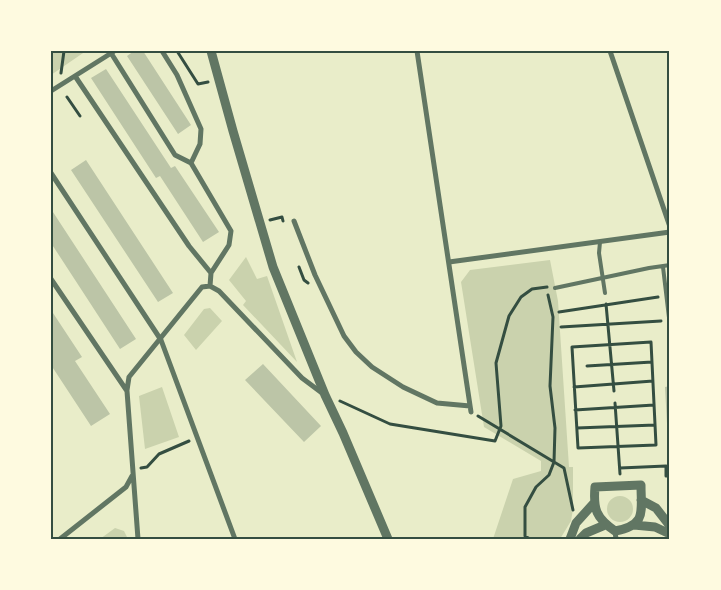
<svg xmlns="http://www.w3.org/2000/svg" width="721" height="590" viewBox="0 0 721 590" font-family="'Public Sans',sans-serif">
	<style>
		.green { fill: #cad2ad }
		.building { fill: #bcc5a7 }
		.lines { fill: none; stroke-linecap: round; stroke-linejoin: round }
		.path { stroke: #344e41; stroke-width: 3 }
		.service { stroke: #617663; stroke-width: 4 }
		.minor { stroke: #617663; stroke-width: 5 }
		.tertiary { stroke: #617663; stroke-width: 9 }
		.neatline { fill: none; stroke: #344e41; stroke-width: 2 }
	</style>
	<rect width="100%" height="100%" fill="#e9edc9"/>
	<path class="green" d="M 51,51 L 86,51 L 51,75 Z
		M 246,257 L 257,279 L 267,276 L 297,362 L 243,305 L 246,301 L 229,280 Z
		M 550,260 L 558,301 L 569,467 L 573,467 L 573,509 L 571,521 L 560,539 L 493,539 L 513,479 L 541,471 L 541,461 L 484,427 L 461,282 L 470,270 Z
		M 210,308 L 222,321 L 196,350 L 184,335 L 204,309 Z
		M 162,387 L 179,437 L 145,449 L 139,396 Z
		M607 509a13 13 0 1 1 26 0a13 13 0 1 1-26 0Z
		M 115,528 L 124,531 L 128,539 L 100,539 Z"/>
	<path class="building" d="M 134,51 L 143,51 L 191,125 L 178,134 L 127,56 Z
		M 106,69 L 171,168 L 175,166 L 219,232 L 203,242 L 160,176 L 156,178 L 91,78 Z
		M 86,160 L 173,293 L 158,302 L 71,170 Z
		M 51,209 L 136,339 L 120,349 L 51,243 Z
		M 51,310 L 82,357 L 75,361 L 110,414 L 91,426 L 51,365 Z
		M 263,364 L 321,426 L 304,442 L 245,380 Z
		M 670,386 L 670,442 L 668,442 L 665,387 Z"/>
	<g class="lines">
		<path class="path" d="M 177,51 L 198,84 L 208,82
			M 61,73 L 64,51
			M 67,97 L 80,116
			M 270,220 L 282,217 L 283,221
			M 299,267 L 304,280 L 308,283
			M 606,304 L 614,391
			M 559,312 L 658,297
			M 561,327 L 661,321
			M 651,342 L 656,445 L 578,448 L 572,347 Z
			M 587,366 L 652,362
			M 574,387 L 653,381
			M 340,401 L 390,424 L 495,441 L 501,426 L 496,363 L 509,316 L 521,297 L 532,289 L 547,287
			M 615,403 L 620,474
			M 575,410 L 654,405
			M 478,416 L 564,468 L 573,510
			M 577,428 L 655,425
			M 141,468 L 147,467 L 159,454 L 189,441
			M 620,468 L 666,466 L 666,476 L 670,476
			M 530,539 L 525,536 L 525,507 L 536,487 L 549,475 L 554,462 L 555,428 L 550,386 L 553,317 L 548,295"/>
		<path class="service" d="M 600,242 L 599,253 L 605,293
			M 663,267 L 670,326
			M 555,288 L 649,268 L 670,265"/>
		<path class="minor" d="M 162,51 L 177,75 L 201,129 L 200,144 L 191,163
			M 417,51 L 471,412
			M 610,51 L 670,227
			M 111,53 L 175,155 L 191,163
			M 75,76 L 189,246 L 211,273
			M 51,91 L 113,52
			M 191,163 L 231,231 L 229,245 L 211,273 L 210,286
			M 51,173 L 161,340 L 235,539
			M 294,221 L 315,275 L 344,336 L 356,352 L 372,367 L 403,387 L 437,403 L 470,406
			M 449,262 L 670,232
			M 51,279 L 127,391 L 138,539
			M 210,286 L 219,291 L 302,378 L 322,393
			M 127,390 L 129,377 L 202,287 L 210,286
			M 615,531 L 616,539
			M 60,539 L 126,487 L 132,476"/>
		<path class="tertiary" d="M 211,51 L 233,131 L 273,267 L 325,395 L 343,433 L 388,539
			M 641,485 C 641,512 647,525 615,531 C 596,518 593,509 595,487 Z
			M 641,500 L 656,508 L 670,526
			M 634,525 L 655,527 L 670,534
			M 570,539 L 576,523 L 594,503
			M 580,539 L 586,533 L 605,525"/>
	</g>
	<rect width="721" height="590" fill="none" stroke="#fefae0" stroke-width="105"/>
	<rect x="52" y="52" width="616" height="486" class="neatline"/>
</svg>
